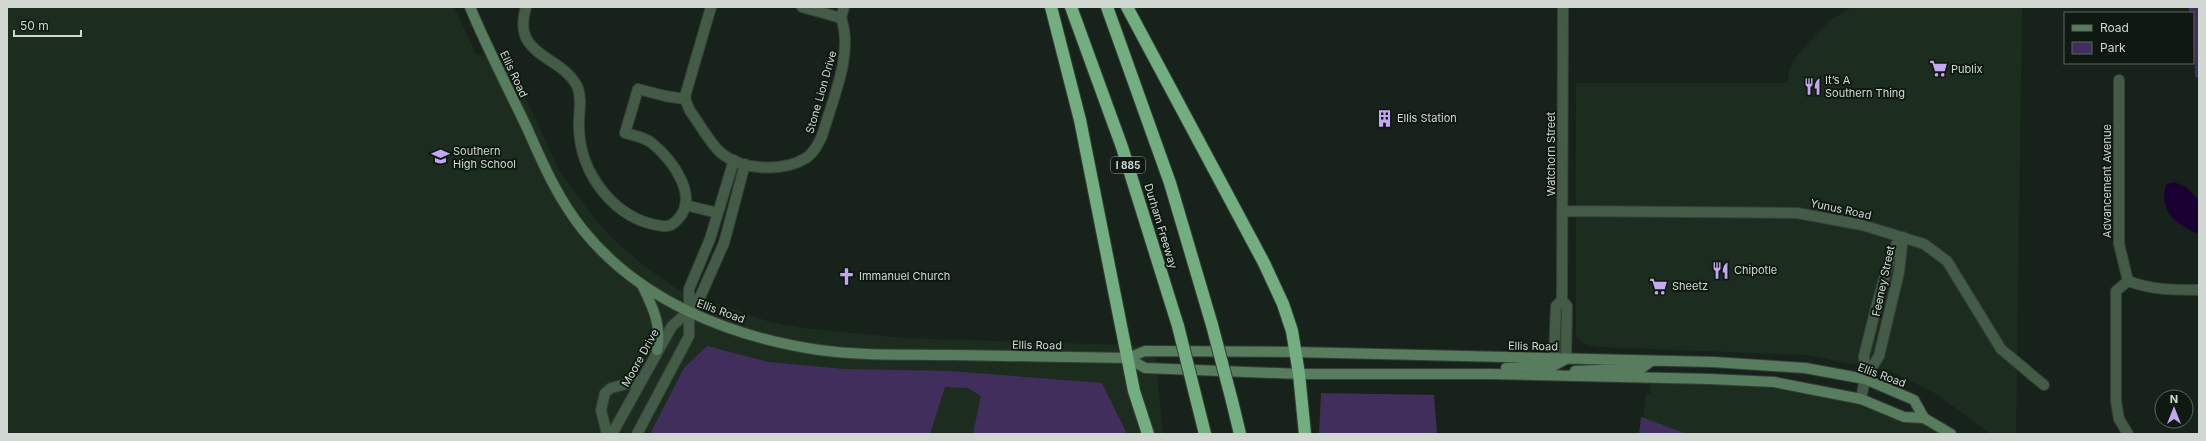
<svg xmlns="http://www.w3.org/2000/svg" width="2206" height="441" viewBox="0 0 2206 441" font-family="Inter,sans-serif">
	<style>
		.built { fill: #1c2d1f }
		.green { fill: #412e5c }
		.water { fill: #1b0133 }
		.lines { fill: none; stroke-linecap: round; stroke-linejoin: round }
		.street-casing { stroke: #354037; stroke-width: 12 }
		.secondary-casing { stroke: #354037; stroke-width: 12 }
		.highway-casing { stroke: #354037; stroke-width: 14 }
		.street { stroke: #445b48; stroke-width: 10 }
		.secondary { stroke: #577c5e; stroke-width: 10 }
		.highway { stroke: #72ae7f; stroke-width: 12 }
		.highway-bridge-casing { stroke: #354037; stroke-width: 14; stroke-linecap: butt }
		.highway-bridge { stroke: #72ae7f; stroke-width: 12 }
		.labels { text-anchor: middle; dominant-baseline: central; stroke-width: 4; stroke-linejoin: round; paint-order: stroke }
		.shield { fill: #0e1a11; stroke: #969f98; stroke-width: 1 }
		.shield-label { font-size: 10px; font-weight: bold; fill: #d1d8d2 }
		.poi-label { font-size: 11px; fill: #d1d8d2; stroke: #0e1a11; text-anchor: start }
		.street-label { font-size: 11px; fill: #d1d8d2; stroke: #0e1a11 }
	</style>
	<rect width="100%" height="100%" fill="#17231a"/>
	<path class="built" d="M 7,7 L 454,7 L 476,54 L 509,62 L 560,172 L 594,218 L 615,241 L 642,264 L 677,289 L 716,308 L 717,304 L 770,322 L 804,328 L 902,338 L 1154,346 L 1163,434 L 7,434 Z
		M 1852,7 L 2022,7 L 2016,434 L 1991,434 L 1933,392 L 1890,371 L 1806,355 L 1599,347 L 1585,344 L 1578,339 L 1576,334 L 1576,83 L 1787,83 L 1790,68 L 1795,58 L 1829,21 Z
		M 1651,383 L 1738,385 L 1819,393 L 1907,415 L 1941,434 L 1642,434 L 1646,393 L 1650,394 Z"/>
	<path class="green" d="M 2188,7 L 2199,7 L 2199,78 L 2195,77 L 2193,13 L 2190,13 Z
		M 707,346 L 769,362 L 844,369 L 950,371 L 1102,383 L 1127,434 L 973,434 L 981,396 L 968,388 L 945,387 L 930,434 L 650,434 L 684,368 Z
		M 1321,393 L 1434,395 L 1437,434 L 1319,434 Z
		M 1641,417 L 1687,434 L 1688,434 L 1639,434 Z"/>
	<path class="water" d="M 2174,182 L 2186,187 L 2199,200 L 2199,234 C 2176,225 2158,211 2166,184 Z"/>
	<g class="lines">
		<defs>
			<path id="street" d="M 526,7 C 511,57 560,54 577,86 C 583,99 578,115 579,128 C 580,174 615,220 662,226 C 668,227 674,224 678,219 C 700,196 671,159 653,144 C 645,137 635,136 625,133 L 638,89 L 665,96 L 685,99
				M 711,7 L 686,93 L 685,99 L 690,111 C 700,124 709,142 721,153 C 743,171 783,172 806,158 C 814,153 818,144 822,136 C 832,101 854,53 841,18
				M 802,7 L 841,18
				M 841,18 L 844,7
				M 2119,80 L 2119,244 L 2128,281 C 2152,290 2174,290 2199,290
				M 685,205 L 718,213
				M 1563,211 L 1797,213 L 1862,225 L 1924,244 L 1947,261 L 2001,349 L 2044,385
				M 2128,281 L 2116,291 L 2116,401 L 2119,419 L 2128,434
				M 1562,300 L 1567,306 L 1566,359
				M 1554,358 L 1556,306 L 1562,300 L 1562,296 L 1563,7
				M 1865,379 L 1879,356 L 1899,272 L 1903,237
				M 1861,399 L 1865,379 L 1864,356 L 1876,308 L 1890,257 L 1895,246 L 1903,237
				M 607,434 L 601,410 L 605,393 L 611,388 L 642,380
				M 612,434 L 672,326 L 688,312 L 701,295 L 724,243 L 745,164
				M 637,434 L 689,336 L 689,289 L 710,239 L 734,160"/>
			<path id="secondary" d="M 470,7 C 487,48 508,88 527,128 C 543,164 558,199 583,230 C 640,301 731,337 819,350 C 863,356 908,354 952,355 C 1011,356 1069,357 1128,358 L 1145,351 L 1295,352 L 1713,362 L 1805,368 L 1865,379 L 1914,400 L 1924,418
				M 642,285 C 653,308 662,325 657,350
				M 1128,358 L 1145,368 L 1299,374 L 1490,374 L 1710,379 L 1774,382 L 1861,399 L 1904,417 L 1924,418 L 1951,434
				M 1506,368 L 1553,366 L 1566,359
				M 1575,371 L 1642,368 L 1651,361"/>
			<path id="highway" d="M 1051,7 L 1080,120 L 1134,391 L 1148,434
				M 1071,7 L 1122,147 L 1178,326
				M 1107,7 L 1170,183 L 1212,325
				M 1127,7 L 1264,263 L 1283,304 L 1292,331 L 1299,374 L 1305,434
				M 1196,398 L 1205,434
				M 1232,401 L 1240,434"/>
		</defs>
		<use href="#street" class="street-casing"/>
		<use href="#secondary" class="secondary-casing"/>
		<use href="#highway" class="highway-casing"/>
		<use href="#street" class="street"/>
		<use href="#secondary" class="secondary"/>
		<use href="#highway" class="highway"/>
		<defs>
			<path id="highway-bridge" d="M 1212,325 L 1232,401
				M 1178,326 L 1196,398"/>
		</defs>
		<use href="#highway-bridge" class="highway-bridge-casing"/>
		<use href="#highway-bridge" class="highway-bridge"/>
	</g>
	<defs>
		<symbol id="supermarket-bare" viewBox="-9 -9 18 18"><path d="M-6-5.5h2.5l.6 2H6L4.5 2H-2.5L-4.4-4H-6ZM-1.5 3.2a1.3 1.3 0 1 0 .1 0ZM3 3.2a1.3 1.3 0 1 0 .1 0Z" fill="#c4a7f1" stroke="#0e1a11" stroke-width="2.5" paint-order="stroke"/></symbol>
		<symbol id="restaurant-bare" viewBox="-9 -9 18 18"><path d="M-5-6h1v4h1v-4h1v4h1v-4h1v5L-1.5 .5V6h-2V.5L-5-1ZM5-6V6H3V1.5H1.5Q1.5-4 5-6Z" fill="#c4a7f1" stroke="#0e1a11" stroke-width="2.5" paint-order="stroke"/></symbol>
		<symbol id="building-bare" viewBox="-9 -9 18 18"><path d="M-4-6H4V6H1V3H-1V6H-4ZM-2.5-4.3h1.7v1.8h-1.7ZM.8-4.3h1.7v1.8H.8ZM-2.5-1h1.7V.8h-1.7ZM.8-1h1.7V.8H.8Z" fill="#c4a7f1" stroke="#0e1a11" stroke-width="2.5" paint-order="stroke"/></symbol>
		<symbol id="school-bare" viewBox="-9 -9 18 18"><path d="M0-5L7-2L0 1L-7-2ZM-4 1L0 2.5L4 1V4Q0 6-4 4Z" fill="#c4a7f1" stroke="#0e1a11" stroke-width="2.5" paint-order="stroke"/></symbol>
		<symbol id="church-bare" viewBox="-9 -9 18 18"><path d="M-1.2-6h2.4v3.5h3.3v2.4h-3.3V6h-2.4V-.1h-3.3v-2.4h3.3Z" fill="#c4a7f1" stroke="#0e1a11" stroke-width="2.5" paint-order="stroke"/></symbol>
	</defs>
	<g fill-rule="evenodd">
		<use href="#supermarket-bare" x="1926" y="56" width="25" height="25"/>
		<use href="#restaurant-bare" x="1800" y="74" width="25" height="25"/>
		<use href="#building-bare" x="1372" y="106" width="25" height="25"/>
		<use href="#school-bare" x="428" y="144" width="25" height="25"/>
		<use href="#restaurant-bare" x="1708" y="258" width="25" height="25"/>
		<use href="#church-bare" x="834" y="264" width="25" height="25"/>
		<use href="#supermarket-bare" x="1646" y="274" width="25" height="25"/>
	</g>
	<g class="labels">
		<rect class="shield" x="1111" y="157" width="34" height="16" rx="3"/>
		<g class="shield-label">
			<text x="1128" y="165">I 885</text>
		</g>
		<g class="poi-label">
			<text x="1951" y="69">Publix</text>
			<text x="1825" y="80">It’s A<tspan x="1825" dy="13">Southern Thing</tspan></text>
			<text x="1397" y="118">Ellis Station</text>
			<text x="453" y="151">Southern<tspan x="453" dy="13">High School</tspan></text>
			<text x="1734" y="270">Chipotle</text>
			<text x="859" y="276">Immanuel Church</text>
			<text x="1672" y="286">Sheetz</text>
		</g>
		<g class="street-label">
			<text transform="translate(514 74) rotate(65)">Ellis Road</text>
			<text transform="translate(821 92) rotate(-74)">Stone Lion Drive</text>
			<text transform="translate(1551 154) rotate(-90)">Watchorn Street</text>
			<text transform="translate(2107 181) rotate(-90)">Advancement Avenue</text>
			<text transform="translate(1841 209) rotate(12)">Yunus Road</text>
			<text transform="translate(1161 226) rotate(73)">Durham Freeway</text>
			<text transform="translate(1883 281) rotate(-78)">Feeney Street</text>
			<text transform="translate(721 311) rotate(20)">Ellis Road</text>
			<text transform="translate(1037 345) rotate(1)">Ellis Road</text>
			<text transform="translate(1533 346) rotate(1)">Ellis Road</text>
			<text transform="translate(640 358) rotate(-61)">Moore Drive</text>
			<text transform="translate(1882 375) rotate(20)">Ellis Road</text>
		</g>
	</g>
	<rect width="2206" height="441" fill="none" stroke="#d1d8d2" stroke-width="16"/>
	<rect x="2064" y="12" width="130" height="52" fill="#0e1a11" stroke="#5c665e"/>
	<rect x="2072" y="25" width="20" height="6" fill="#577c5e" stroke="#5c665e"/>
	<text x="2100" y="32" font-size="12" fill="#d1d8d2">Road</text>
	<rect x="2072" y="42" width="20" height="12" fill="#412e5c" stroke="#5c665e"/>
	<text x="2100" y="52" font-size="12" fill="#d1d8d2">Park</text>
	<g transform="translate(2174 409)"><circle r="19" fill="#0e1a11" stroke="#5c665e"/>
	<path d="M0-3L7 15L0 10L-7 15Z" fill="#c4a7f1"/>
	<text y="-6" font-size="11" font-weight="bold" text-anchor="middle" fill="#d1d8d2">N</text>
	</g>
	<path d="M14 30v6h67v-6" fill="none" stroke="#d1d8d2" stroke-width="2"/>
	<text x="20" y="30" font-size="12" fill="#d1d8d2" stroke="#0e1a11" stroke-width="3" paint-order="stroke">50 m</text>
</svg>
